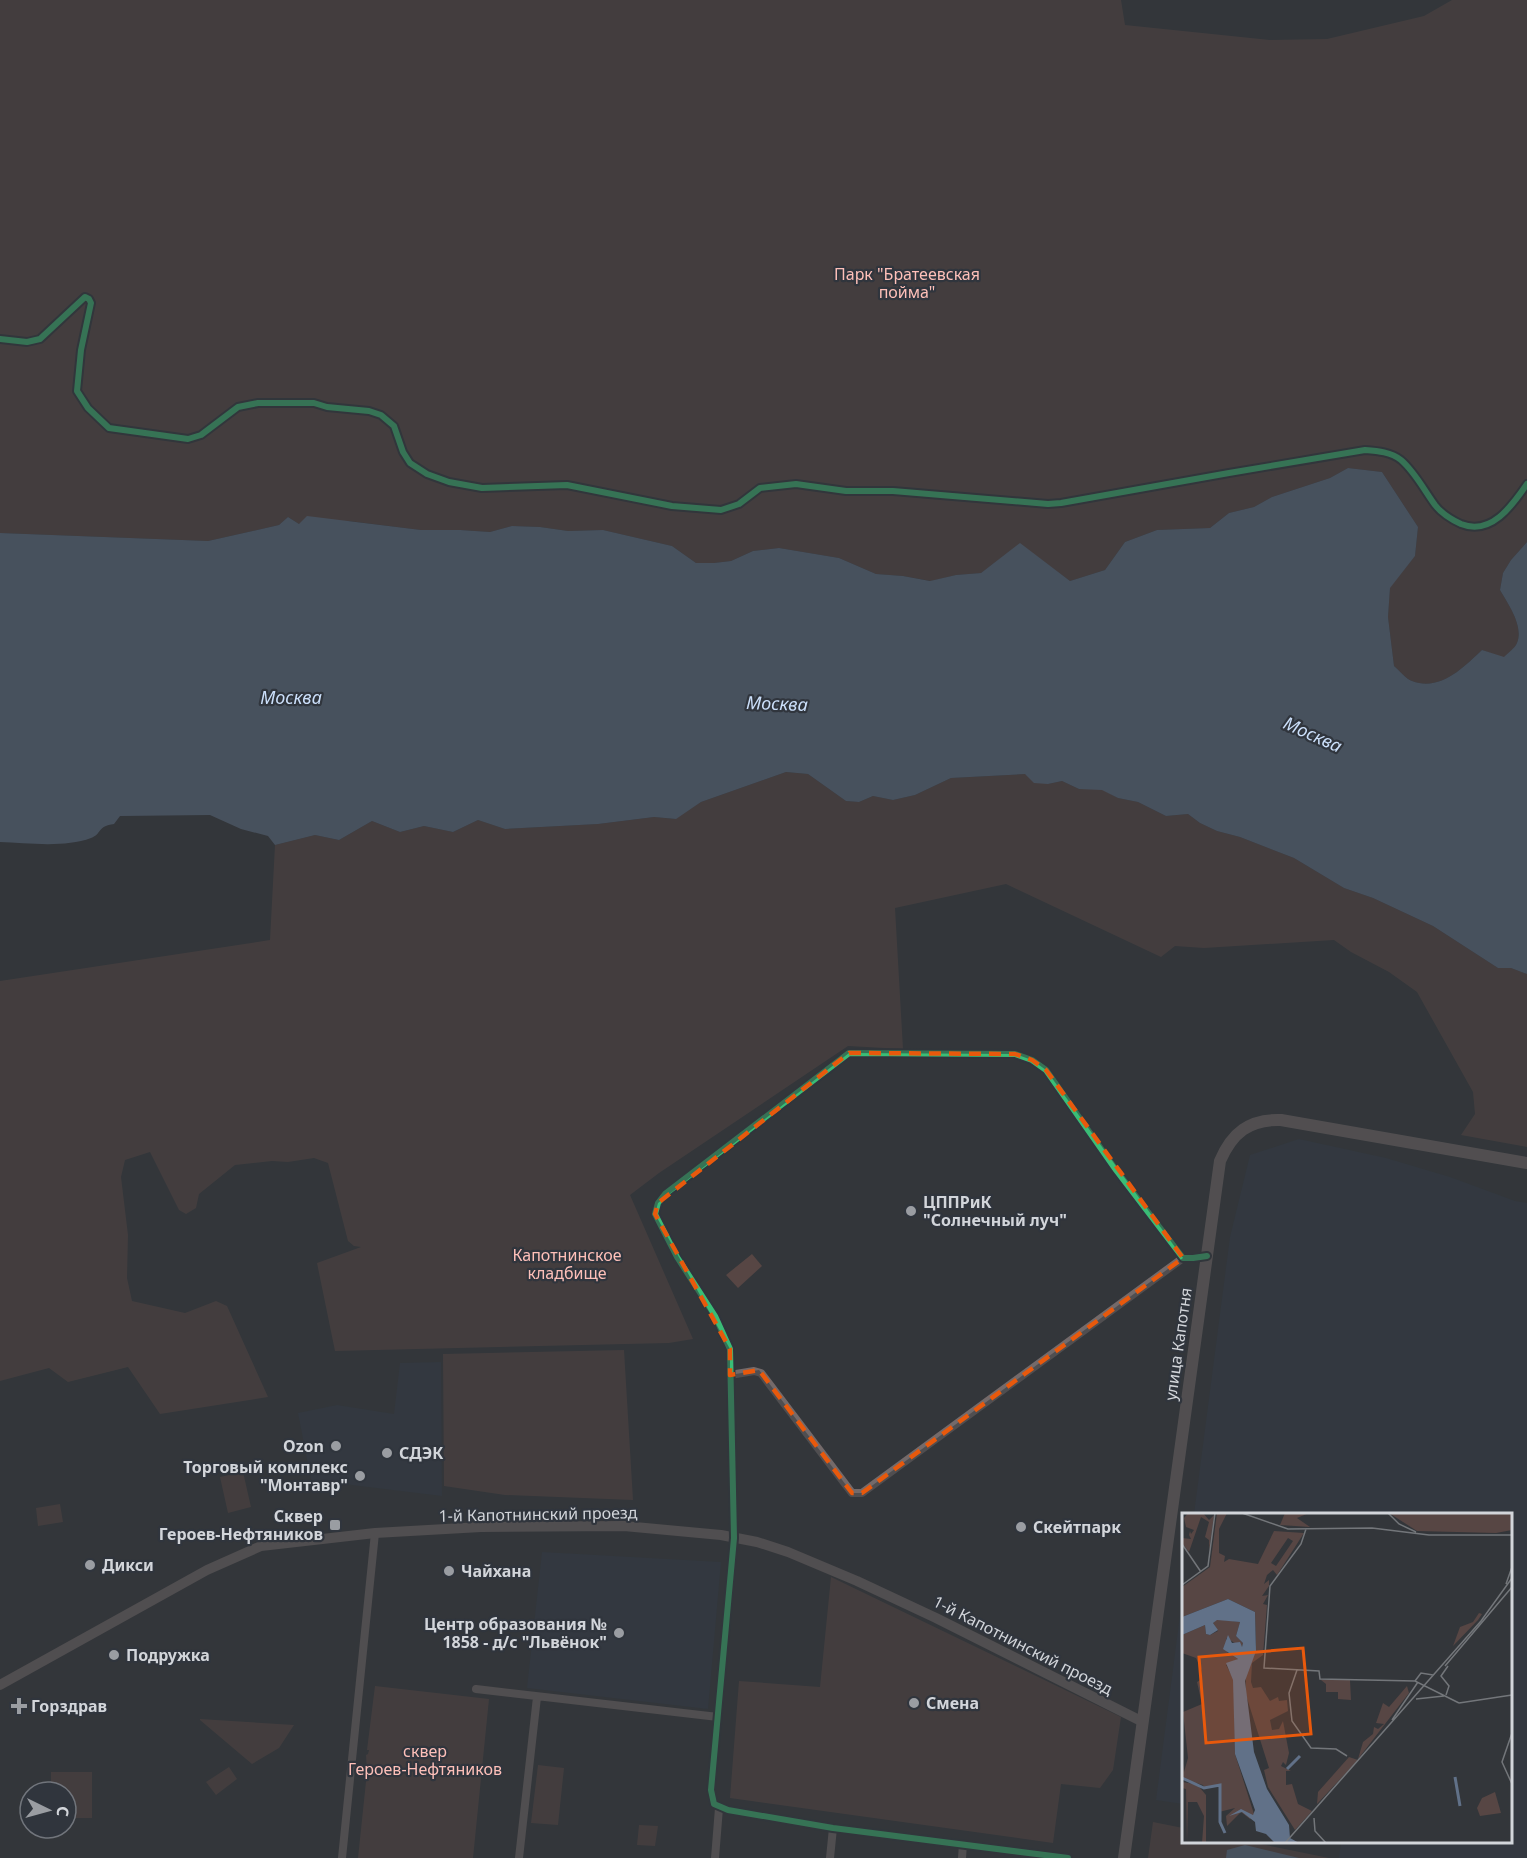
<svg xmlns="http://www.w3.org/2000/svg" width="1527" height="1858" viewBox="0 0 1527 1858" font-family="'Noto Sans',sans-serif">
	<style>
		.built { fill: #333b47 }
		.green { fill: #574644 }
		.water { fill: #617188 }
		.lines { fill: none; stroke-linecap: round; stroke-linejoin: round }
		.minor { stroke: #746a6a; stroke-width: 8 }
		.tertiary { stroke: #746a6a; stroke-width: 10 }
		.secondary { stroke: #766c6c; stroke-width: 12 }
		.cycleway-casing { stroke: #30353d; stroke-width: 10 }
		.cycleway { stroke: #3abd76; stroke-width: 6 }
		.marked { fill: none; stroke: #e8590c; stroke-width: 4.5; stroke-dasharray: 12 8; stroke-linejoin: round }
		.poi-dot { fill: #9a9da2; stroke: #30353d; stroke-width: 2 }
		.labels { text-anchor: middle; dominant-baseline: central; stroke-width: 4.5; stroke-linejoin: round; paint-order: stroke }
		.park-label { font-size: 16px; fill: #fec0b9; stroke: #30353d }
		.poi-label { font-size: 16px; font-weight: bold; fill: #d2d5da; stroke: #30353d; text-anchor: start }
		.street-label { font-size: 16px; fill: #d2d5da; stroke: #30353d }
		.water-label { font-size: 18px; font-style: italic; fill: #cbdffa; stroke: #30353d }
		.inset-river { fill: none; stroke: #617188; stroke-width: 3 }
		.inset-road { fill: none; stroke: #73767a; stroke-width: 1.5 }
		.view { fill: #e8590c; fill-opacity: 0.15; stroke: #e8590c; stroke-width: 3 }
		.inset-edge { fill: none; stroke: #d2d5da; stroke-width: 3 }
	</style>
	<rect width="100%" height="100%" fill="#33363a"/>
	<path class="built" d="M 1299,1139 L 1386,1158 L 1450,1177 L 1515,1201 L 1527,1203 L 1527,1858 L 1339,1858 L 1341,1842 L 1510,1842 L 1510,1514 L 1194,1514 L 1230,1237 L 1250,1155 Z
		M 441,1362 L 442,1496 L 311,1480 L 298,1413 L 337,1405 L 394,1414 L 400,1363 Z
		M 542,1552 L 721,1562 L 708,1709 L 527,1688 Z
		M 1183,1592 L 1183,1804 L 1156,1800 Z"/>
	<path class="green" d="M 0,0 L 1121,0 L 1125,25 L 1270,40 L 1327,39 L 1424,16 L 1452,0 L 1527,0 L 1527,542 L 1511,560 L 1503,573 L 1500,590 C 1508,604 1524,626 1517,643 C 1515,648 1507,654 1504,658 L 1482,650 C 1464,667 1440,692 1412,681 C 1406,679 1399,670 1394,666 L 1388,617 L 1390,587 L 1415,556 L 1418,527 L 1382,472 L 1348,468 L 1330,478 L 1272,497 L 1254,507 L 1229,513 L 1210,528 L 1157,530 L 1125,542 L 1105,570 L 1070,581 L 1020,544 L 981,573 L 956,575 L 931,581 L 903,576 L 876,574 L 839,558 L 779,548 L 753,551 L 731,561 L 714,563 L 696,563 L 672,546 L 603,530 L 568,531 L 540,527 L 512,526 L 490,532 L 460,530 L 421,530 L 349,521 L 299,524 L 288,517 L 279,525 L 208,541 L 0,533 Z
		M 786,772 L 808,774 L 846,801 L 859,802 L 873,796 L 893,800 L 915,795 L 951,778 L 1025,774 L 1048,784 L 1062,781 L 1079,789 L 1102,789 L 1118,798 L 1138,802 L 1166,816 L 1188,814 L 1200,823 L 1217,831 L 1240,837 L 1294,858 L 1344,888 L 1373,898 L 1433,926 L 1498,968 L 1511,968 L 1527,974 L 1527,1147 L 1461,1135 L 1475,1114 L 1473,1092 L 1417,992 L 1389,972 L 1351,952 L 1334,940 L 1204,948 L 1175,946 L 1161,957 L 1006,884 L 895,908 L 903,1049 L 848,1046 L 659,1173 L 630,1195 L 693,1339 L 669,1343 L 335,1351 L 317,1263 L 361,1247 L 354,1246 L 348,1241 L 328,1163 L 314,1158 L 288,1162 L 272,1161 L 235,1165 L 199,1194 L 196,1208 L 186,1214 L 179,1210 L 150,1152 L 125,1160 L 121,1177 L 128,1235 L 127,1278 L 132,1301 L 185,1313 L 216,1301 L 227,1306 L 268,1397 L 160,1414 L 128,1367 L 68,1382 L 49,1368 L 0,1381 L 0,981 L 270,940 L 275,845 L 315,835 L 339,840 L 372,821 L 400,832 L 424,826 L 453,832 L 478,820 L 505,829 L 598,824 L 654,817 L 675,819 L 701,802 Z
		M 752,1254 L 762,1266 L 738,1288 L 726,1275 Z
		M 624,1350 L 633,1500 L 505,1495 L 444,1486 L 443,1354 Z
		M 243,1472 L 251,1507 L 228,1513 L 220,1477 Z
		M 60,1504 L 63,1522 L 38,1526 L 36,1508 Z
		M 831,1577 L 1121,1717 L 1113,1770 L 1100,1788 L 1061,1784 L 1053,1843 L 730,1798 L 739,1681 L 820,1687 Z
		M 375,1686 L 489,1699 L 473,1858 L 358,1858 L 367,1772 L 366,1755 L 368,1754 L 369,1750 L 367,1750 Z
		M 200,1720 L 200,1719 L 294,1725 L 279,1748 L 252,1764 Z
		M 538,1765 L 564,1768 L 558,1825 L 531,1823 Z
		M 229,1767 L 237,1779 L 216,1795 L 206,1782 Z
		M 51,1772 L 92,1772 L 92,1818 L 66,1818 L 66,1792 L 51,1792 Z
		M 1153,1822 L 1183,1828 L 1184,1842 L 1251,1842 L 1329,1858 L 1148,1858 Z
		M 639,1825 L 658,1826 L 655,1846 L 637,1845 Z"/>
	<path class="water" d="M 1348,468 L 1382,472 L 1418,527 L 1415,556 L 1390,588 L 1388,617 L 1394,666 C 1399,670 1406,679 1412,681 C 1440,692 1464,667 1482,650 L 1504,657 C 1507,654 1515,648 1517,643 C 1524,626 1508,604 1500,590 L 1503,573 L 1511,560 L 1527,542 L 1527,974 L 1511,968 L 1498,968 L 1433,926 L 1373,898 L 1344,888 L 1294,858 L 1240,837 L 1217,831 L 1200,823 L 1188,814 L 1166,816 L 1138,802 L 1118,798 L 1102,790 L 1079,789 L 1062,781 L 1048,784 L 1034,783 L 1025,774 L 951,778 L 915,795 L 893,800 L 873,796 L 859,802 L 846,801 L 808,774 L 786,772 L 701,802 L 676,819 L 654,817 L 598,824 L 505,829 L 478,820 L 453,832 L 424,826 L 400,832 L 372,821 L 339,840 L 315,835 L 275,845 L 268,836 L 241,829 L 210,815 L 120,816 L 114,824 C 97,826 102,834 91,838 C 64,848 28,843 0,842 L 0,533 L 208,541 L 279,525 L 288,517 L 299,524 L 307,516 L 421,530 L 460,530 L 490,532 L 512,526 L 540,527 L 568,531 L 603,530 L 672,546 L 696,563 L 714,563 L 731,561 L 753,551 L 779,548 L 839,558 L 876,574 L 903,576 L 930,581 L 956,575 L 981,573 L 1020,543 L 1070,581 L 1105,570 L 1125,542 L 1157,530 L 1210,528 L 1229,513 L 1254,507 L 1272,497 L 1330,478 Z
		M 1245,1845 L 1299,1858 L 1226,1858 L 1227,1850 Z"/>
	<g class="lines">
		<path class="minor" d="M 730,1375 L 754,1371 L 761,1373 L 852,1493 L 862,1493 L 1183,1258
			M 476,1689 L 718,1717
			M 342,1858 L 375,1533
			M 519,1858 L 537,1697
			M 715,1858 L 719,1808
			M 830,1858 L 833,1828
			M 962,1858 L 963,1844
			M 1068,1858 L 833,1828 L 728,1810 L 714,1804 L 711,1790 L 734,1538 L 730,1349 L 715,1316 L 677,1257 L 655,1214 L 658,1203 L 665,1194 L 849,1053 L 1015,1054 L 1032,1060 L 1046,1070 L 1116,1170 L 1183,1258 L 1193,1258 L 1207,1256"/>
		<path class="tertiary" d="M 0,1685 L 207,1570 L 261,1546 L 375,1533 L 481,1527 L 624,1526 L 721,1535 L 757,1542 L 788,1552 L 857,1581 L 936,1618 L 1143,1722"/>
		<path class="secondary" d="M 1124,1858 L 1220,1161 C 1232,1133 1249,1119 1281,1120 L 1527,1163"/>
		<defs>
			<path id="cycleway" d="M 0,339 L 27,342 L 40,339 L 85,297 L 89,299 L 91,303 L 81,350 L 77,391 L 88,408 L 109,428 L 188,439 L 201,435 L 238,407 L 258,403 L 314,403 L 327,407 L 369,411 L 381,415 L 394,426 L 403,452 L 410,463 L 427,474 L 449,482 L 482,488 L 567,485 L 672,506 L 721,510 L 739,504 L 760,488 L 796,484 L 846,491 L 893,491 L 1048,504 L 1061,503 L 1229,473 L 1365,450 C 1378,451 1391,452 1401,460 C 1415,472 1424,490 1435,505 C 1442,514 1450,519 1461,524 C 1491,536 1512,506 1527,484
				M 1068,1858 L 833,1828 L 728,1810 L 714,1804 L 711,1790 L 734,1538 L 730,1349 L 715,1316 L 677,1257 L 655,1214 L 658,1203 L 665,1194 L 849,1053 L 1015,1054 L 1032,1060 L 1046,1070 L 1116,1170 L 1183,1258 L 1193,1258 L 1207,1256"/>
		</defs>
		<use href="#cycleway" class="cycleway-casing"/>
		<use href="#cycleway" class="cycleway"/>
	</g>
	<path d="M0 0H1527V1858H0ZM 849,1053 L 1015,1054 L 1032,1060 L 1046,1070 L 1183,1258 L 862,1493 L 852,1493 L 759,1370 L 730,1375 L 730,1349 L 655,1214 L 658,1203 Z" fill="#33363a" fill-opacity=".55" fill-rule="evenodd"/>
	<path class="marked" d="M 849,1053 L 1015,1054 L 1032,1060 L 1046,1070 L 1183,1258 L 862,1493 L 852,1493 L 759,1370 L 730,1375 L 730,1349 L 655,1214 L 658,1203 Z"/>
	<g class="poi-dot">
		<circle cx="911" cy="1211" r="6"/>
		<circle cx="336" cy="1446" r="6"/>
		<circle cx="387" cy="1453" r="6"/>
		<circle cx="360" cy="1476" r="6"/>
		<rect x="329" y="1519" width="12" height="12" rx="3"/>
		<circle cx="1021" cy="1527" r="6"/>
		<circle cx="90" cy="1565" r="6"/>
		<circle cx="449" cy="1571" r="6"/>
		<circle cx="619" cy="1633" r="6"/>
		<circle cx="114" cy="1655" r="6"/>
		<circle cx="914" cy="1703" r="6"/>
		<path d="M16 1697h6v6h6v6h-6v6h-6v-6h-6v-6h6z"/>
	</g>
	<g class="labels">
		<g class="park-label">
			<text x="907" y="274">Парк "Братеевская<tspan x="907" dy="18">пойма"</tspan></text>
			<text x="567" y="1255">Капотнинское<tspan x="567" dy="18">кладбище</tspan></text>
			<text x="425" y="1751">сквер<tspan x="425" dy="18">Героев-Нефтяников</tspan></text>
		</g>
		<g class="poi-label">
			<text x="923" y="1202">ЦППРиК<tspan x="923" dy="18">"Солнечный луч"</tspan></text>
			<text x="324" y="1446" text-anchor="end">Ozon</text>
			<text x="399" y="1453">СДЭК</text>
			<text x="348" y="1467" text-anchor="end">Торговый комплекс<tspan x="348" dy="18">"Монтавр"</tspan></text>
			<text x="323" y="1516" text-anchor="end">Сквер<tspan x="323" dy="18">Героев-Нефтяников</tspan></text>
			<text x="1033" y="1527">Скейтпарк</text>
			<text x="102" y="1565">Дикси</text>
			<text x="461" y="1571">Чайхана</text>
			<text x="607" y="1624" text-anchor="end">Центр образования №<tspan x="607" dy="18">1858 - д/с "Львёнок"</tspan></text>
			<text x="126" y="1655">Подружка</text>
			<text x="926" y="1703">Смена</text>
			<text x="31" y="1706">Горздрав</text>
		</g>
		<g class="street-label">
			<text transform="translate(1178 1344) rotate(-82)">улица Капотня</text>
			<text transform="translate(538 1514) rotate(-1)">1-й Капотнинский проезд</text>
			<text transform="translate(1023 1645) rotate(27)">1-й Капотнинский проезд</text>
		</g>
		<g class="water-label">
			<text x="291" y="697">Москва</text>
			<text transform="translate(777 703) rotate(2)">Москва</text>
			<text transform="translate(1313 734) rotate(24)">Москва</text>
		</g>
	</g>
	<g transform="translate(1182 1513)">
		<rect width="330" height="330" fill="#33363a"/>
		<path d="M 6,0 L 21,0 L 27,7 L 32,2 L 27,38 L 27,27 L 23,24 L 27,9 L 19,4 L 7,39 L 0,30 L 0,25 L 9,26 L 7,22 L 8,18 L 9,21 L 12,17 L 4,14 L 2,5 ZM 35,0 L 45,0 L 37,16 L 37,40 L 43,43 L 42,49 L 47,46 L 76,51 L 92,18 L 122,20 L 95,62 L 91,57 L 85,62 L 82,71 L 87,67 L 87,73 L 80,83 L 86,82 L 81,91 L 85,92 L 81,142 L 70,150 L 69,169 L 71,175 L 79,174 L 88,188 L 96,184 L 97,188 L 105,187 L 106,198 L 88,207 L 90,217 L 97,216 L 101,208 L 107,240 L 104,252 L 101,249 L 99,253 L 109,258 L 104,258 L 104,272 L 110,271 L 116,291 L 130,298 L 113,317 L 86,274 L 82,257 L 87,255 L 64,182 L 64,159 L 74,132 L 73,99 L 46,86 L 0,104 L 0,74 L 28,54 ZM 106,25 L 111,28 L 94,53 L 89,50 ZM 103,0 L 127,0 L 115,5 L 128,14 L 98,12 ZM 207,0 L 330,0 L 330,17 L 314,20 L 235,18 ZM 297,100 L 300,101 L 296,107 L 271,133 L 278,114 L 291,109 ZM 35,106 L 58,109 L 54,123 L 61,130 L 60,134 L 44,125 L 45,139 L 56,146 L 44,152 L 52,167 L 53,241 L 72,301 L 68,306 L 59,299 L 45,313 L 44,303 L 53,295 L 37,299 L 37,273 L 22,275 L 21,272 L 14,270 L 24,282 L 24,330 L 20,330 L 22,303 L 15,289 L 6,289 L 5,330 L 4,276 L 0,275 L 0,269 L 13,271 L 0,265 L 0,242 L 2,259 L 6,245 L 1,199 L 20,191 L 15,169 L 20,166 L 20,158 L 14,145 L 0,140 L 0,122 L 23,112 L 24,121 L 28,122 L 36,118 L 31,110 ZM 139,167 L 168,167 L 169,187 L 156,186 L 156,179 L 144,179 L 144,171 ZM 225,173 L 227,180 L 176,246 L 181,229 L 191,221 L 192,214 L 196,216 L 202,211 L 194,210 L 201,190 L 207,194 ZM 167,244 L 176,247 L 135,291 L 136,279 ZM 313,279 L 319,300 L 298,303 L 295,295 L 300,285 Z" fill="#574644" fill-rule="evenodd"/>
		<path d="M 46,86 L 73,99 L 74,138 L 63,168 L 72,239 L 85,276 L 107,312 L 108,325 L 117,330 L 93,330 L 84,321 L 74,318 L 73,309 L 60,299 L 47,303 L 59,296 L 71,302 L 73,297 L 53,241 L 51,167 L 44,150 L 56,146 L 41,136 L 46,122 L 50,130 L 58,129 L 60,134 L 61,130 L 54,123 L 58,109 L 35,107 L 31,110 L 36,117 L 28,122 L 24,121 L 23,112 L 0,122 L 0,104 Z" fill="#617188"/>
		<path class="inset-river" d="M 105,256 L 118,243M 273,264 L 278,293M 0,265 L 22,275 L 38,272 L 38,309 L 43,320"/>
		<path class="inset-road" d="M 60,0 L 106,16 L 190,15 L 247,22 L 330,22M 206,0 L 217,11 L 234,19M 124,16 L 119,31 L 88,73 L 82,155 L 137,158 L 138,166 L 233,168 L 277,190M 0,31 L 19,59M 324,71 L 330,54M 0,72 L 26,53 L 33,0M 263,153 L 330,74M 115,157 L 107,180 L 110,208 L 129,235 L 154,236 L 165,243M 233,168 L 239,160 L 251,162M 264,182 L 267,173 L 259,163 L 266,153M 234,186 L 262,183M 277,190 L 330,182M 210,207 L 236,169M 330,220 L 320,249 L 330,271M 132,305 L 133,318 L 144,330M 103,330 L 299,108 L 330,65"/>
		<path class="view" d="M 121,135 L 129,221 L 24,230 L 17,144 Z"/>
		<rect width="330" height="330" class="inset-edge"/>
	</g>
	<g transform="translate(48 1810) rotate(95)"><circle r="28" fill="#30353d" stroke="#71757c" stroke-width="1.5"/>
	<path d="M0-4.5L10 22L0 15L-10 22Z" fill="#9a9da2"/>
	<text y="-9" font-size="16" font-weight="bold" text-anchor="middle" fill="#d2d5da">С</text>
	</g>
</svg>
